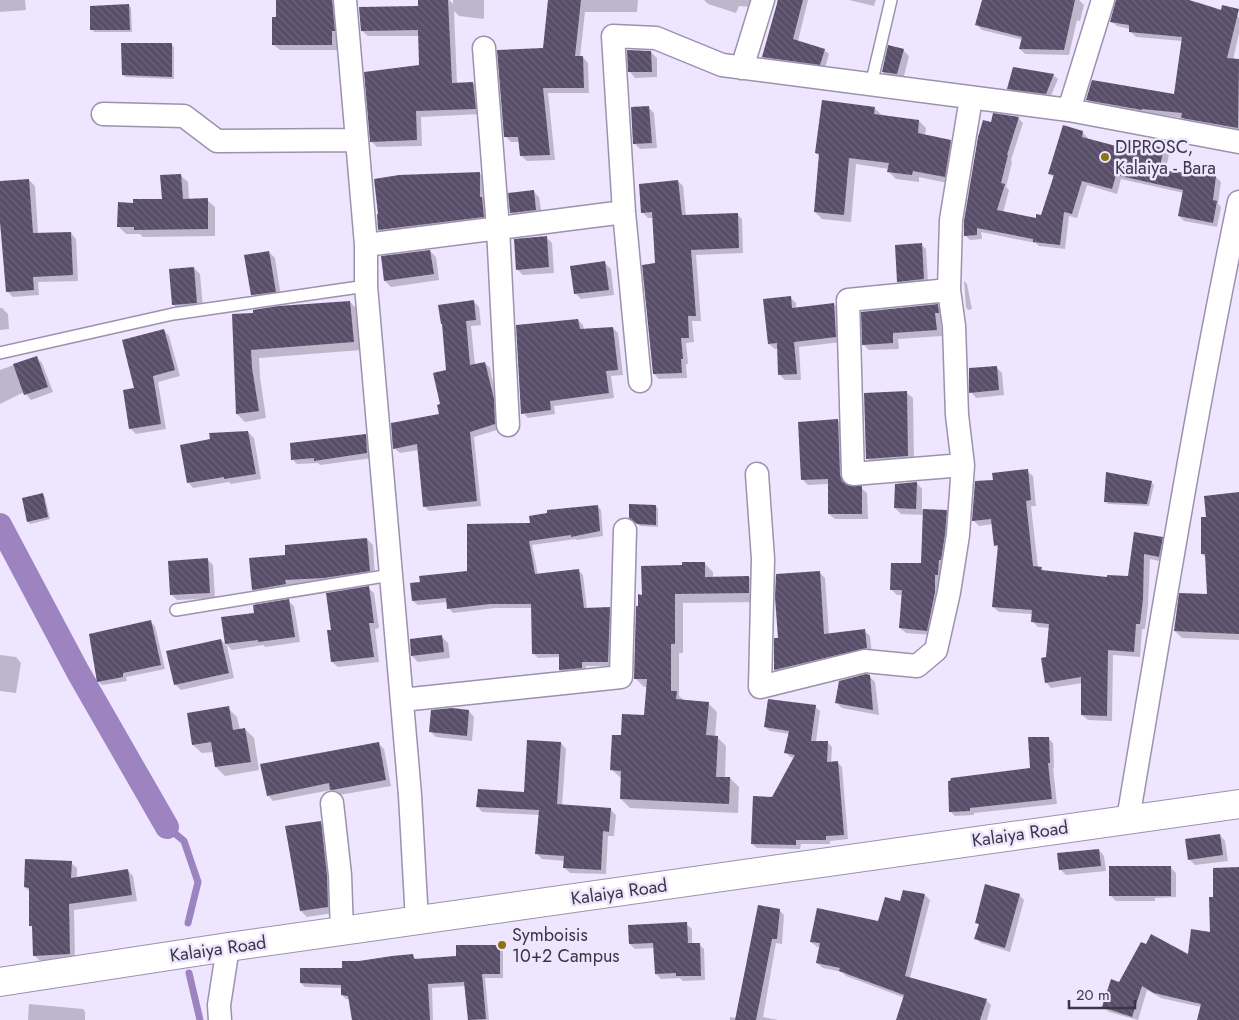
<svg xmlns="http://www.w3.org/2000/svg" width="1239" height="1020" viewBox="0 0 1239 1020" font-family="Jost,sans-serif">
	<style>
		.shadow { fill: #0003 }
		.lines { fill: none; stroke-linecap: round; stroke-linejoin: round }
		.stream { stroke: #9d84c1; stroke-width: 7 }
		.canal { stroke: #9d84c1; stroke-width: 24 }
		.building { fill: url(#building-back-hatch) }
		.service-casing { stroke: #9c91af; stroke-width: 14 }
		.minor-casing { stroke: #9c91af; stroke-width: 25 }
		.secondary-casing { stroke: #9c91af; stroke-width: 30 }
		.service { stroke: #fff; stroke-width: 11 }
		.minor { stroke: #fff; stroke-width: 22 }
		.secondary { stroke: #fff; stroke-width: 28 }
		.poi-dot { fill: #8b7316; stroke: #eee5ff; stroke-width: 2 }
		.labels { text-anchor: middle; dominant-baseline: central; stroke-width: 5; stroke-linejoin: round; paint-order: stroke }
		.poi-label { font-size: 18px; fill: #3b3643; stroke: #eee5ff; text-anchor: start }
		.street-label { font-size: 18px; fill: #3b3643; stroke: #eee5ff }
	</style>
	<defs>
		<pattern id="building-back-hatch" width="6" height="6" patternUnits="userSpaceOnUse" patternTransform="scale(1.25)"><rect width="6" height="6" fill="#594e69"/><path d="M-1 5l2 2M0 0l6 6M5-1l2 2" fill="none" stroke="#6e657c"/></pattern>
	</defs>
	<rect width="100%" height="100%" fill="#eee5ff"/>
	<path class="shadow" d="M 0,0 L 25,0 L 26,10 L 0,12 Z
		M 277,0 L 338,0 L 337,50 L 280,50 L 274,45 L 277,18 Z
		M 419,0 L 449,0 L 453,4 L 453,0 L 484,0 L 484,19 L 459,16 L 454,11 L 457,84 L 473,83 L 479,89 L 481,114 L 421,117 L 422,146 L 377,147 L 372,142 L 420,66 L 419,36 L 368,36 L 362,31 L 419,8 Z
		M 550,0 L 638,0 L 637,12 L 585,12 L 580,57 L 583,57 L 588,63 L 589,93 L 548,93 L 555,160 L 527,161 L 521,156 L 520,142 L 511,142 L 505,136 L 544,49 Z
		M 704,0 L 756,0 L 753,7 L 739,6 L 736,13 L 708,4 Z
		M 777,0 L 808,0 L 798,41 L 824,50 L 829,54 L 825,68 L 767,61 L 763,57 L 777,7 Z
		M 849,0 L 876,0 L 874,6 Z
		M 983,0 L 1079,0 L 1084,5 L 1080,21 L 1077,20 L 1069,55 L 1025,54 L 1020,49 L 1023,40 L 982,30 L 977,25 Z
		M 1131,0 L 1173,0 L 1195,8 L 1197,2 L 1237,15 L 1239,18 L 1239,33 L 1233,60 L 1239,61 L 1239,132 L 1188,123 L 1183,118 L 1147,113 L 1147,115 L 1093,105 L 1087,99 L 1175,95 L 1183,41 L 1136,37 L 1130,31 L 1130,29 L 1117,26 L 1111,21 Z
		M 129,5 L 131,8 L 132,32 L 94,32 L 92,29 Z
		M 171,44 L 174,47 L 174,79 L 126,77 L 123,75 Z
		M 903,50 L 909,56 L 903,80 L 889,78 L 883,72 Z
		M 651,52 L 657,58 L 657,77 L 635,78 L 630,72 Z
		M 1053,75 L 1058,79 L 1050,98 L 1013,93 L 1008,88 Z
		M 648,107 L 654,113 L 657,148 L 640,149 L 634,143 Z
		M 874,108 L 882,115 L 919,121 L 926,128 L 925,136 L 950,142 L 957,149 L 952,184 L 919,177 L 919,182 L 896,179 L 889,172 L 889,169 L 856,164 L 851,222 L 822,219 L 815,212 L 820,156 L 816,153 Z
		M 1018,118 L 1023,123 L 1011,160 L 1012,162 L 1006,187 L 1009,190 L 1003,213 L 1037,219 L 1042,216 L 1054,178 L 1049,173 L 1083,133 L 1088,138 L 1087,140 L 1136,152 L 1164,150 L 1169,155 L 1165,172 L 1216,177 L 1221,182 L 1218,204 L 1221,207 L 1217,227 L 1184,221 L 1179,216 L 1184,193 L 1121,179 L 1117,194 L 1087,185 L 1077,218 L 1069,216 L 1065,249 L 1039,246 L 1036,243 L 981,232 L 982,239 L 970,240 L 965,235 L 992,123 Z
		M 479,173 L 484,178 L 488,221 L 384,235 L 379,230 Z
		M 180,175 L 188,182 L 189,200 L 207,200 L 215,207 L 215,236 L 143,237 L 140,234 L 126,234 L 118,226 L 163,200 Z
		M 29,180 L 35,186 L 38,234 L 71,233 L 76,239 L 78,281 L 38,282 L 39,295 L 13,297 L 7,291 L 0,218 L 0,182 Z
		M 678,181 L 683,186 L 686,216 L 737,214 L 742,219 L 743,253 L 696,255 L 701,321 L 692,321 L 694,342 L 686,343 L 688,364 L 686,364 L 687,378 L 659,379 L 654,374 L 657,265 L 653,218 L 648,218 L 643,213 L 640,185 Z
		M 533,191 L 539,197 L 542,215 L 517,219 L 511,213 Z
		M 546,237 L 552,243 L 554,273 L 523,275 L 517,269 Z
		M 922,245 L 926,249 L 928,283 L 902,286 L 898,281 Z
		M 430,251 L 436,257 L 439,280 L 391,287 L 385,281 Z
		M 269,252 L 275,258 L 281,297 L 258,300 L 252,295 Z
		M 605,263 L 611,269 L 614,295 L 581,299 L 575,293 Z
		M 194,268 L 200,274 L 203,308 L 179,310 L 173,304 Z
		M 964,281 L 967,284 L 972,309 L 968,310 L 966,307 Z
		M 790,297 L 796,303 L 796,308 L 834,304 L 839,310 L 841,342 L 799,347 L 801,380 L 785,380 L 780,375 L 778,349 L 775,349 L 769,344 Z
		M 350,302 L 358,310 L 361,350 L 259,358 L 260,377 L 266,418 L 245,422 L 237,414 L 255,314 Z
		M 474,302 L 479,307 L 481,325 L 471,326 L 475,365 L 485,363 L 490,368 L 498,406 L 500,429 L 474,437 L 481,506 L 429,511 L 424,506 L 419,450 L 400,453 L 394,448 L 440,415 L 447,371 L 443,325 Z
		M 937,306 L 943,311 L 944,318 L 941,319 L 942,336 L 898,339 L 899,349 L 869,350 L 864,345 Z
		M 0,308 L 2,308 L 8,314 L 9,329 L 0,330 Z
		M 578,320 L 583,325 L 584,330 L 613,328 L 618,333 L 623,375 L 611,376 L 614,398 L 554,406 L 555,414 L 528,418 L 523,413 Z
		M 164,330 L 169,336 L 180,376 L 158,382 L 166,429 L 136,434 L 130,428 L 136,389 Z
		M 36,357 L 42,363 L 53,392 L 31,400 L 24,392 L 0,404 L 0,370 Z
		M 996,367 L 1002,373 L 1004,395 L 976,398 L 971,392 Z
		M 907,393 L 913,398 L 914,462 L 873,464 L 867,458 Z
		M 838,421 L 844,426 L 845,482 L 847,487 L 861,488 L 867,493 L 868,519 L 835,519 L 829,514 L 829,484 L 808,485 L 802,479 Z
		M 248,432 L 254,438 L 261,479 L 231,484 L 229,482 L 193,488 L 188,482 Z
		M 365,435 L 370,440 L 372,458 L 320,465 L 318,463 L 297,464 L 293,460 Z
		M 1027,471 L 1033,476 L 1036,506 L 1031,506 L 1038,568 L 1041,568 L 1045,572 L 1108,579 L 1129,577 L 1136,534 L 1162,538 L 1168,544 L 1164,562 L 1150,559 L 1148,605 L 1145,629 L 1142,629 L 1140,657 L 1113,655 L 1112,721 L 1088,720 L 1082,715 L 1082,683 L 1051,688 L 1046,682 L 1050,628 L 1038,627 L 1032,621 L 1033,614 L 999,612 L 993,607 L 999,549 L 995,545 L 993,524 L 979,526 L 973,520 L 994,481 Z
		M 1151,482 L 1154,485 L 1149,506 L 1108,504 L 1106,501 Z
		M 917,483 L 922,489 L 922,510 L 946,511 L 951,516 L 932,635 L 906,633 L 900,628 L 903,595 L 897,595 L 891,589 L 922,564 L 924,515 L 901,514 L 895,508 Z
		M 1239,493 L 1239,640 L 1182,638 L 1175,631 L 1208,596 L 1206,558 L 1202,554 L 1207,518 Z
		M 43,495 L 45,497 L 50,519 L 30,524 L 28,521 Z
		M 597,506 L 601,510 L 603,536 L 577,540 L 576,539 L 532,545 L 538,575 L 579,571 L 583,575 L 587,609 L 609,608 L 614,612 L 612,666 L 586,666 L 586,672 L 565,674 L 560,670 L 561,657 L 538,658 L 533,653 L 532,608 L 495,608 L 453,613 L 449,608 L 448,602 L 418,605 L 413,601 L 468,573 L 532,524 Z
		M 656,506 L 658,509 L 658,527 L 640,526 L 633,520 Z
		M 367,539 L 373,545 L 375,576 L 331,584 L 290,585 L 291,590 L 259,595 L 253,590 L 287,556 Z
		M 207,559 L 213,565 L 215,598 L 177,600 L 172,595 Z
		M 704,563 L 713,572 L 713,578 L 749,577 L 758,586 L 758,602 L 683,603 L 683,653 L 679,653 L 679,696 L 685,701 L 708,703 L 717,712 L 715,737 L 717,737 L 726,746 L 725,778 L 730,778 L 739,787 L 738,813 L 630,808 L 621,799 L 622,779 L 612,770 L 623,736 L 646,716 L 648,687 L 644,687 L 635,678 L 639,607 L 643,596 L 683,566 Z
		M 819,572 L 825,578 L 829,634 L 864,630 L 870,636 L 872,654 L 780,675 L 775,670 L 779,639 Z
		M 368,588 L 374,593 L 379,628 L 375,629 L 379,662 L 338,667 L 332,662 L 333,631 Z
		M 288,601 L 294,606 L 300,642 L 265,647 L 263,645 L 232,650 L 226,644 L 255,614 Z
		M 151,622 L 155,626 L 165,669 L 126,677 L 127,681 L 102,685 L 98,681 Z
		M 442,637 L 448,643 L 450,658 L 418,662 L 412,656 L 411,640 Z
		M 221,640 L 227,646 L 234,678 L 181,690 L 175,684 Z
		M 0,655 L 16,657 L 21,663 L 16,693 L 0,691 Z
		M 869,676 L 875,682 L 879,715 L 842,708 L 836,702 Z
		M 815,707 L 820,711 L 816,742 L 827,742 L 832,747 L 831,763 L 837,762 L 842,767 L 848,839 L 830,841 L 830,844 L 801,844 L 800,849 L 757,848 L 752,844 L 773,798 L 795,758 L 790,757 L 786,752 L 790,734 L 770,731 L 765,727 Z
		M 228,708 L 237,717 L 240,730 L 245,729 L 254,738 L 259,770 L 225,776 L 216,767 L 214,752 L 202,753 L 193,745 Z
		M 469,711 L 474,717 L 472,741 L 436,737 L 430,731 Z
		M 1048,738 L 1053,743 L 1054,768 L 1053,768 L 1057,804 L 974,813 L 974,815 L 955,816 L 950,811 L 1031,769 Z
		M 529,741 L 561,743 L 566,749 L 562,806 L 611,810 L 616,815 L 614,836 L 608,836 L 606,874 L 570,873 L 565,868 L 565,861 L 542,859 L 536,853 L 540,815 L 482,812 L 477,806 L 525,794 Z
		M 378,743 L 384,749 L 391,786 L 339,795 L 331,790 L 273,801 L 268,795 Z
		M 320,822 L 326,828 L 333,913 L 307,917 L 301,911 Z
		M 1220,835 L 1225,841 L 1228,861 L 1195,865 L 1189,859 Z
		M 1099,850 L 1104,856 L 1106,871 L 1066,875 L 1060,869 Z
		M 71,863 L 77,868 L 77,878 L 127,870 L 133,876 L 137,901 L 74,910 L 75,959 L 40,961 L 34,955 L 34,929 L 30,925 L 30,892 L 25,887 Z
		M 1171,868 L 1176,873 L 1176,897 L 1155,898 L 1155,901 L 1116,901 L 1110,895 Z
		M 925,895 L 930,900 L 910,978 L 986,1000 L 991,1005 L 987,1020 L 898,1020 L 905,998 L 846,976 L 842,972 L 823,968 L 817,963 L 820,948 L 817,947 L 811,942 L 878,922 L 901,903 Z
		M 1019,895 L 1024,900 L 1010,952 L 981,943 L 976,938 L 980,926 L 976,922 Z
		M 779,910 L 784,915 L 782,944 L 776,943 L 763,1017 L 778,1020 L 730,1020 L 730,1017 L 737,1018 Z
		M 686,924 L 692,929 L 692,944 L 699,944 L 704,949 L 705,980 L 683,981 L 680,978 L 661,979 L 656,974 L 654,948 L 635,949 L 630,944 Z
		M 1239,940 L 1239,1020 L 1198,1020 L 1201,1007 L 1161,998 L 1147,990 L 1138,1020 L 1109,1012 L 1103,1007 L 1120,984 L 1189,955 Z
		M 499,947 L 503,951 L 503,978 L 485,978 L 489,1020 L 469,1020 L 466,986 L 432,988 L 433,1020 L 353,1020 L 350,999 L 346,999 L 342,995 L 342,988 L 305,987 L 301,983 L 343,969 L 359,962 L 413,956 L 417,960 L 457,957 Z
		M 29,1004 L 83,1009 L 85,1012 L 85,1020 L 28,1020 Z"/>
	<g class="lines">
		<path class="stream" d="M 167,827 L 184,841 L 198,882 L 188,923
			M 189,973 L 200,1020"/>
		<path class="canal" d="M 0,525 L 78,672 L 167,827"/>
	</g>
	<path class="building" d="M 276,0 L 332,0 L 335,31 L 332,31 L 332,45 L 272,45 L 272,17 L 276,17 Z
		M 418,0 L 448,0 L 452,83 L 473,82 L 476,109 L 416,111 L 417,140 L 370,142 L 364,72 L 419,65 L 418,30 L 361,31 L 359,7 L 418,6 Z
		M 548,0 L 581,0 L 575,56 L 583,56 L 584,88 L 543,88 L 550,155 L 520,156 L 518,137 L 504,137 L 497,50 L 543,48 Z
		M 778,0 L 803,0 L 793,39 L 825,49 L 820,65 L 762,57 Z
		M 982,0 L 1075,0 L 1064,50 L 1019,49 L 1022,37 L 975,25 Z
		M 1116,0 L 1189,0 L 1221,10 L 1222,5 L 1239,9 L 1227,58 L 1239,59 L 1238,128 L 1181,118 L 1182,113 L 1142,109 L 1142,110 L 1086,100 L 1092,80 L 1174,94 L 1182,37 L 1129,32 L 1129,25 L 1110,22 Z
		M 129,4 L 130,30 L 90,30 L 90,6 Z
		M 121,43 L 172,43 L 172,77 L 122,75 Z
		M 888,45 L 904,49 L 897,74 L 882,72 Z
		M 627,50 L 651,51 L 652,72 L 628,72 Z
		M 1013,67 L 1054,74 L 1046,94 L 1007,89 Z
		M 822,100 L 875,107 L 874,114 L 919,120 L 918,133 L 951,140 L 945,177 L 913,171 L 912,175 L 887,172 L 889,163 L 849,158 L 844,215 L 814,212 L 819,154 L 815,153 Z
		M 649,106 L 652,143 L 633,144 L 631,107 Z
		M 993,113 L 1019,117 L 1007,155 L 1008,155 L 1001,183 L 1005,184 L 997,210 L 1036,218 L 1036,214 L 1041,215 L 1054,175 L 1048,174 L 1063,125 L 1083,131 L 1082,137 L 1135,151 L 1137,142 L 1164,148 L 1159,170 L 1216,176 L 1213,200 L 1217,201 L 1213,223 L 1178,216 L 1183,190 L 1116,175 L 1112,189 L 1082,181 L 1072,214 L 1064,212 L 1060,245 L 1033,242 L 1033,239 L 977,228 L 977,235 L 964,236 L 964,221 L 978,137 L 983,120 L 991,122 Z
		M 480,172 L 480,197 L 482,197 L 484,217 L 378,230 L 377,214 L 378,214 L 374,179 L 399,175 Z
		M 181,174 L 183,199 L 208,198 L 208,229 L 134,230 L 134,227 L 117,227 L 118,202 L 133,203 L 133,199 L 162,199 L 160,175 Z
		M 29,179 L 33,233 L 71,232 L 73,275 L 33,277 L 34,290 L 6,292 L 0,222 L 0,181 Z
		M 678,180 L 682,215 L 738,213 L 739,248 L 691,250 L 696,316 L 688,316 L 689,338 L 681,338 L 683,359 L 681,359 L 682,373 L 653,374 L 642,265 L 655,263 L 652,212 L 641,213 L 639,184 Z
		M 534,190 L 536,210 L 510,213 L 508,193 Z
		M 547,236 L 549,267 L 516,270 L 514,239 Z
		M 922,243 L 924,279 L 897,282 L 895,245 Z
		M 430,250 L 434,274 L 384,281 L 381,256 Z
		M 269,251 L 276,292 L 251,295 L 244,255 Z
		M 605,261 L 609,290 L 574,294 L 570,266 Z
		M 194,267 L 197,303 L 172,305 L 169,269 Z
		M 791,296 L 792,308 L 834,303 L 836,337 L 794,342 L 797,374 L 778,375 L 777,343 L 768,344 L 763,299 Z
		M 474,300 L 476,320 L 466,321 L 470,365 L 485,362 L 494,399 L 495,424 L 470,432 L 477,501 L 423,507 L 417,444 L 393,449 L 391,423 L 439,414 L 437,405 L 440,404 L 433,373 L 446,370 L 442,324 L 441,324 L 438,305 Z
		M 350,301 L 354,342 L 251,350 L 252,368 L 259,411 L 236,414 L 232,314 L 253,313 L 253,310 L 278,306 Z
		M 938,304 L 939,313 L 935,313 L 937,330 L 893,333 L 893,343 L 862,345 L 861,312 Z
		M 578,319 L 580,329 L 613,327 L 618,370 L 606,371 L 609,393 L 550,401 L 551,410 L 521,414 L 516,325 Z
		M 164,329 L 175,370 L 153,376 L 161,424 L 129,429 L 123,390 L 134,388 L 122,340 Z
		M 37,356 L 48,387 L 24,395 L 13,364 Z
		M 997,366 L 999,390 L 969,393 L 969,368 Z
		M 907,391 L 908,456 L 866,459 L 864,393 Z
		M 838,419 L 840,475 L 842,481 L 847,485 L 862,486 L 862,514 L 828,514 L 828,479 L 801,480 L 798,422 Z
		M 248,431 L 256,474 L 224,479 L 224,477 L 187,483 L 180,445 L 210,439 L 209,433 Z
		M 366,434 L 367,453 L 314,461 L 314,458 L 291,460 L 290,443 Z
		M 1028,469 L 1031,500 L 1026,501 L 1033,566 L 1042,567 L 1041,570 L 1107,577 L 1107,575 L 1128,576 L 1134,532 L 1163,537 L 1159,557 L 1144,554 L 1143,599 L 1140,624 L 1136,624 L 1134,652 L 1108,650 L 1107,716 L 1081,715 L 1081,677 L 1045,683 L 1041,658 L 1046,657 L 1049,624 L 1031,622 L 1032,610 L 992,607 L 998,545 L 994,546 L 991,519 L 972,521 L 975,481 L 993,480 L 992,473 Z
		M 1106,472 L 1152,481 L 1147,504 L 1104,502 Z
		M 917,482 L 916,509 L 894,508 L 895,484 Z
		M 1239,492 L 1239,634 L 1174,631 L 1179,593 L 1207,594 L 1205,554 L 1201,554 L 1201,517 L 1206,517 L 1204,496 Z
		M 43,493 L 48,517 L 27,522 L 22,498 Z
		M 629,504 L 656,505 L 656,525 L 637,524 L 629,518 Z
		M 598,505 L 600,531 L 571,537 L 571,535 L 529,541 L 535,574 L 579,569 L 584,608 L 610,607 L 608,662 L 582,662 L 582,668 L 559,670 L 559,654 L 532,654 L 531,604 L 490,604 L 447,609 L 446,598 L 412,601 L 410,583 L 420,582 L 419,576 L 467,571 L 467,524 L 530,523 L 529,516 L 547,513 L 547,510 Z
		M 923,509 L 947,510 L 945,534 L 941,560 L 939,560 L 938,575 L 935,575 L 935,592 L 927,631 L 899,628 L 902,590 L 890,590 L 891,563 L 921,563 Z
		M 367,538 L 370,571 L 324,578 L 285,580 L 286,584 L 252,590 L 249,558 L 285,555 L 285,545 Z
		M 208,558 L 210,593 L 170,595 L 168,561 Z
		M 682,562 L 705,562 L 705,577 L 749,576 L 749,593 L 675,594 L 675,644 L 671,644 L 671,691 L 677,691 L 676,699 L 709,702 L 706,735 L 718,736 L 716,777 L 730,777 L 729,804 L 620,799 L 621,771 L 610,770 L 612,735 L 621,735 L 622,714 L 644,715 L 647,679 L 634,679 L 636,606 L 638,606 L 638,594 L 642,595 L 641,566 L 682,565 Z
		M 820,571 L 824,634 L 865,629 L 867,648 L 774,670 L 774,638 L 778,638 L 775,597 L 776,574 Z
		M 369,586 L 374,623 L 369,623 L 374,657 L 331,662 L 327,630 L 331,630 L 326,593 Z
		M 289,599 L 295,637 L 258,642 L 258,640 L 225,644 L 221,617 L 254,613 L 253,605 Z
		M 151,620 L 161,665 L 123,673 L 123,677 L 97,682 L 89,634 Z
		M 442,635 L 444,652 L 411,656 L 410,639 Z
		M 221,639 L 229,673 L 174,685 L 166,651 Z
		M 866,674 L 870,675 L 873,710 L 835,703 L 839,681 Z
		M 768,699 L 816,705 L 811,741 L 828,741 L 827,762 L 838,761 L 844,835 L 826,836 L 826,840 L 796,840 L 796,845 L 751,844 L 753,796 L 772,797 L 795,755 L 784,753 L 789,731 L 764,727 Z
		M 229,706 L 233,730 L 245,728 L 251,762 L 215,767 L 211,742 L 192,745 L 187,713 Z
		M 452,708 L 469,710 L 467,736 L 429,732 L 431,710 Z
		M 1028,737 L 1049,737 L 1050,763 L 1048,763 L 1052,799 L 970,808 L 970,811 L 949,812 L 948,781 L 950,781 L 951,778 L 1030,768 Z
		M 527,740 L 561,742 L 557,804 L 611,808 L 609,832 L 603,831 L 601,870 L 563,868 L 564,856 L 535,854 L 539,810 L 476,807 L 478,789 L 524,792 Z
		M 379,742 L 386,780 L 332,790 L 330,790 L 329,783 L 267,796 L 260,764 Z
		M 321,821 L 327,876 L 328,907 L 300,911 L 285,826 Z
		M 1220,834 L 1223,855 L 1188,860 L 1185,839 Z
		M 1099,849 L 1101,866 L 1059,870 L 1057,853 Z
		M 25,859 L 72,861 L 71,878 L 128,869 L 132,895 L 69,904 L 70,954 L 33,956 L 32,926 L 29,926 L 29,888 L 24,887 Z
		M 1109,866 L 1171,866 L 1171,896 L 1109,896 Z
		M 1239,867 L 1239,1020 L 1197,1020 L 1201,1004 L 1154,993 L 1142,986 L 1132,1017 L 1102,1007 L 1111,979 L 1119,982 L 1141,942 L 1146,944 L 1151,934 L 1188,954 L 1191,929 L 1210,932 L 1209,897 L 1213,897 L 1213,868 Z
		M 985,884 L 1020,894 L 1005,948 L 974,939 L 979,924 L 975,923 Z
		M 903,890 L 925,894 L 905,976 L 987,999 L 980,1020 L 896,1020 L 904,995 L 839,971 L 840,968 L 816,963 L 820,943 L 810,942 L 817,908 L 878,921 L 885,897 L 900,901 Z
		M 758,905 L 780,909 L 777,939 L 772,939 L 756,1020 L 735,1020 Z
		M 687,922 L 688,943 L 700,943 L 701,976 L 676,976 L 676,973 L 655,974 L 653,943 L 629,944 L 628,925 Z
		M 456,945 L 500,945 L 500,974 L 482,974 L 486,1019 L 468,1020 L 464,982 L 428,984 L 430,1020 L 352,1020 L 348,996 L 341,995 L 341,985 L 300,983 L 300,968 L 342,968 L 342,961 L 359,961 L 392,956 L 413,954 L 414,959 L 456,956 Z"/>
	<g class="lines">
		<defs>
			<path id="service" d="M 871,85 L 891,0
				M 0,353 L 173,314 L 366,286
				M 176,610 L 391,575"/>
			<path id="minor" d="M 345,0 L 366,245
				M 484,48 L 498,228 L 508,425
				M 742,68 L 763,0
				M 1069,110 L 1103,0
				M 103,114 L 184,116 L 217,141 L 357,140
				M 949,290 L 848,300 L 853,474 L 963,465
				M 640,381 L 624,212 L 613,36 L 656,38 L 722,65 L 1069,110 L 1239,142
				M 757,474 L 763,559 L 760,687 L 865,661 L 917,666 L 936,650 L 949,592 L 958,535 L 963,465 L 957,415 L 954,326 L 949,290 L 951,220 L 971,98
				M 402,700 L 621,677 L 625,530
				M 332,803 L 340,875 L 342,932
				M 1128,819 C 1163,613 1196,407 1239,202
				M 417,921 L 410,795 L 366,286 L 366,245 L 624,212
				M 220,1020 L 219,1005 L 228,947"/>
			<path id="secondary" d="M 0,982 L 228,947 L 1239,804"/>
		</defs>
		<use href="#service" class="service-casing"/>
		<use href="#minor" class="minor-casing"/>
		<use href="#secondary" class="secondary-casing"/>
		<use href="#service" class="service"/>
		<use href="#minor" class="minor"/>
		<use href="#secondary" class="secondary"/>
	</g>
	<g class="poi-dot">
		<circle cx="1105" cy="157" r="5"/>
		<circle cx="502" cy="945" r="5"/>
	</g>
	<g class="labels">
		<g class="poi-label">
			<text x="1115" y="147">DIPROSC,<tspan x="1115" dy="21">Kalaiya - Bara</tspan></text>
			<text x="512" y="935">Symboisis<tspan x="512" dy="21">10+2 Campus</tspan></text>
		</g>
		<g class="street-label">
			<text transform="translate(1020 834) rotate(-8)">Kalaiya Road</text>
			<text transform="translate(619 892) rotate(-8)">Kalaiya Road</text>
			<text transform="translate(218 949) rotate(-8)">Kalaiya Road</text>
		</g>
	</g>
	<path d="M1069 1000v8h66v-8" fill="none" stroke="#3b3643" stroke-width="2.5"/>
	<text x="1076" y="1000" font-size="15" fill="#3b3643" stroke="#eee5ff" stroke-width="4" paint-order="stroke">20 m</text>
</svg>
